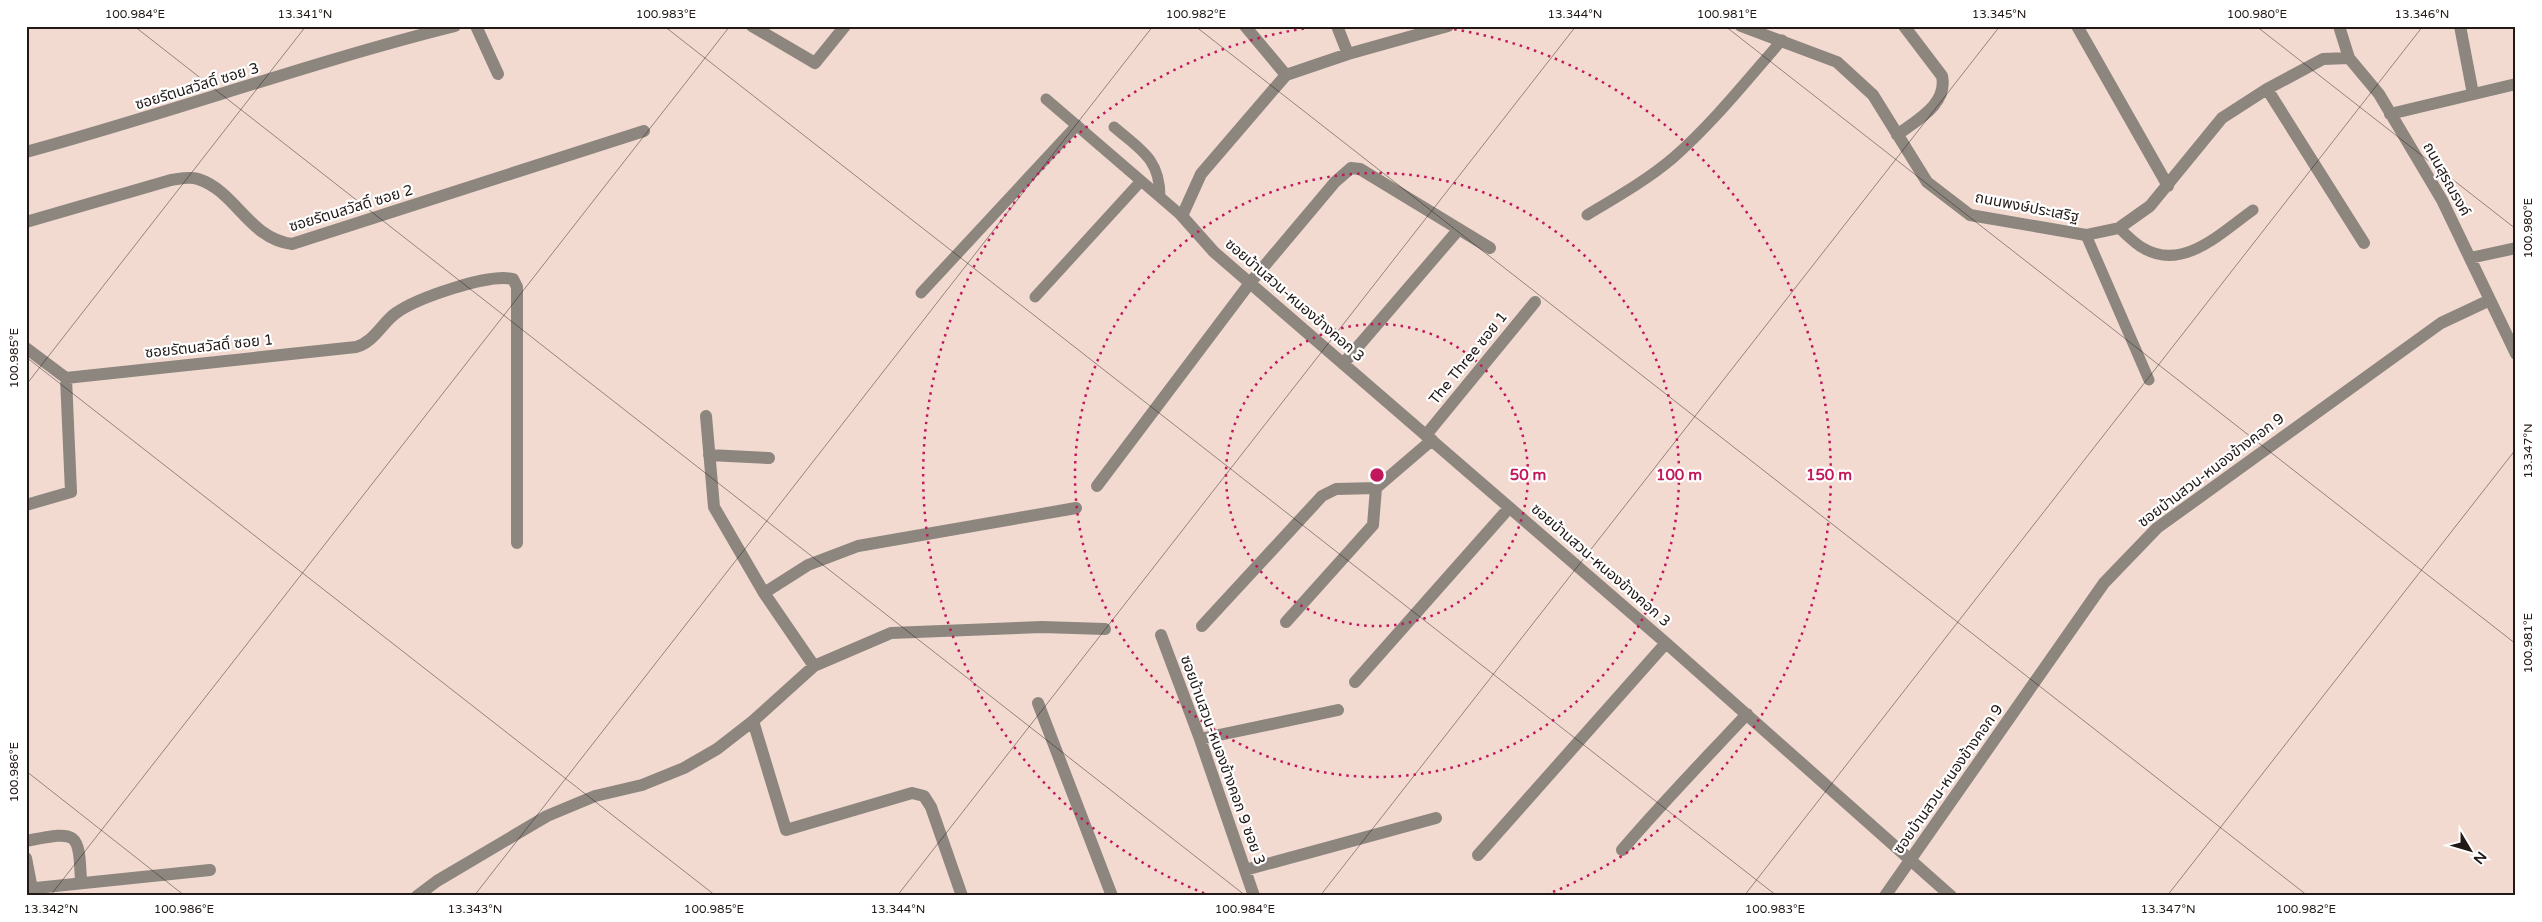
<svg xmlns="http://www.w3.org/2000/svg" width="2542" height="922" viewBox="0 0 2542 922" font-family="'Varela Round','Noto Sans Thai',sans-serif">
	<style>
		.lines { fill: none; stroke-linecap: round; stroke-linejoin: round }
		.lane { stroke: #8d867f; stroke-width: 11 }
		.street { stroke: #8d867f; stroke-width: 12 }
		.ticks { fill: none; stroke: #221916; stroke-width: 1; stroke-opacity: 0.45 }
		.ring { fill: none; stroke: #c2185b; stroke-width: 2.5; stroke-dasharray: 2.5 5 }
		.labels { text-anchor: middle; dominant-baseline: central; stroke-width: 4.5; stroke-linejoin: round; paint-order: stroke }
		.street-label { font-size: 15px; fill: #221916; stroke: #fff }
		.centre { fill: #c2185b; stroke: #fff; stroke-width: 2.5 }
		.ring-label { font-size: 15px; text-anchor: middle; font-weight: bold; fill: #c2185b; stroke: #fff; stroke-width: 4.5; stroke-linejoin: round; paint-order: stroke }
		.neatline { fill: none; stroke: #221916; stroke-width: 2 }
		.ticks-label { font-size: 12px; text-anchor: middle; fill: #221916 }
	</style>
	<rect width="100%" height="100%" fill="#f3dad0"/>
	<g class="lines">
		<path class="lane" d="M 1046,99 L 1182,216
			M 1114,127 C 1141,150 1160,159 1160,197
			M 1587,215 C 1617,197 1647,180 1673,158 C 1713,123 1747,80 1782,40
			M 2119,228 C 2126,234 2134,243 2143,248 C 2183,272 2222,232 2253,210
			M 2086,235 L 2149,380
			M 921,293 L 1077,125
			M 1035,297 L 1141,181"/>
		<path class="street" d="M 476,26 L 498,74
			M 752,26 L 815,63 L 845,26
			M 1245,26 L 1286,75
			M 1337,26 L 1348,54
			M 1741,26 L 1837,62 L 1873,95 L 1927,182 L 1970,215 L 2086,235 L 2119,228 L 2150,206 L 2222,118 L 2267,89 L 2323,59 L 2349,58
			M 2077,26 L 2168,186
			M 2339,26 L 2349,58 L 2379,94 L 2442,200 L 2516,354
			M 2460,26 L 2473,94
			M 1286,75 L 1201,174 L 1182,216 L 1214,252 L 1666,643 L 1951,896
			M 1286,75 L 1348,54 L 1448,26
			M 2267,89 L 2364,243
			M 2390,114 L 2516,84
			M 1897,135 C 1917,120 1948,104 1942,76 L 1904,26
			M 26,152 C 170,113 311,62 455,26
			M 26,222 L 171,180 C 179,179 189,176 198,179 C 236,191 249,239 292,244 L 644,131
			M 2470,258 L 2516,248
			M 26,348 L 66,378 L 71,492 L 26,505
			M 1343,364 L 1459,229
			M 66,378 L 356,347 C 374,342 382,323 396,313 C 417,298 489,273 513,279 L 517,287 L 517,543
			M 706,416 L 714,507 L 764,593 L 814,666
			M 1426,435 L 1535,302
			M 709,455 L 769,458
			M 1097,486 L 1250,283 L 1335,182 L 1351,168 L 1360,169 L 1490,248
			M 764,593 L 808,565 L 858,546 L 1076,508
			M 1286,622 L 1373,525 L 1376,488
			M 1202,626 L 1322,496 L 1336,489 L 1376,488 L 1432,440
			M 1161,635 L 1200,739 L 1254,896
			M 1355,682 L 1509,508
			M 1038,703 L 1112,896
			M 1200,739 L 1338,710
			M 26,841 C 78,831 79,830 81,883
			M 1622,850 C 1662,803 1705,759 1747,714
			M 1478,855 L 1666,643
			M 26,858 L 32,889
			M 1245,870 L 1436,818
			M 26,889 L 210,870
			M 417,896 L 437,881 L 547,816 L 595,796 L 642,785 L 684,768 L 717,749 L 753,721
			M 962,896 L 931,807 L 924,796 L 912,793 L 786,830 L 753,721 L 814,666 L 891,633 L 1042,627 L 1105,629
			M 1885,896 L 2104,583 L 2157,528 L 2441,323 L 2490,300"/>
	</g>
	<path class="ticks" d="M 134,26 L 1246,896M 664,26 L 1777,896M 1195,26 L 2308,896M 1725,26 L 2516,644M 2256,26 L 2516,229M 26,357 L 716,896M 26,385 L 306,26M 26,771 L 185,896M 50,896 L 730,26M 474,896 L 1153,26M 897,896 L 1576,26M 1320,896 L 2000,26M 1744,896 L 2423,26M 2167,896 L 2516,449"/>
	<g class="ring">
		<circle cx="1377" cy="475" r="151"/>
		<circle cx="1377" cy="475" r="302"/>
		<path d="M1211 896A452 452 0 0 1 1322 26M1432 26A452 452 0 0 1 1543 896"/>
	</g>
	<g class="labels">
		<g class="street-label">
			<text transform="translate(197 86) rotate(-17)">ซอยรัตนสวัสดิ์ ซอย 3</text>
			<text transform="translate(2447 179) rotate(61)">ถนนสุรณรงค์</text>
			<text transform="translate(2027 207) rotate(11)">ถนนพงษ์ประเสริฐ</text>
			<text transform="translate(351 208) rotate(-17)">ซอยรัตนสวัสดิ์ ซอย 2</text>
			<text transform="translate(1295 300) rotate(41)">ซอยบ้านสวน-หนองข้างคอก 3</text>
			<text transform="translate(209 346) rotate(-6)">ซอยรัตนสวัสดิ์ ซอย 1</text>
			<text transform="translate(1468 358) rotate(-51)">The Three ซอย 1</text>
			<text transform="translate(2211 470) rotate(-37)">ซอยบ้านสวน-หนองข้างคอก 9</text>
			<text transform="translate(1601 565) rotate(41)">ซอยบ้านสวน-หนองข้างคอก 3</text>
			<text transform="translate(1223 760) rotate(70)">ซอยบ้านสวน-หนองข้างคอก 9 ซอย 3</text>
			<text transform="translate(1948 779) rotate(-55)">ซอยบ้านสวน-หนองข้างคอก 9</text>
		</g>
	</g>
	<circle cx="1377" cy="475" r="8" class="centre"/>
	<g class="ring-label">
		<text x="1528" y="480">50 m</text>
		<text x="1679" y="480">100 m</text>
		<text x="1829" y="480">150 m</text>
	</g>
	<rect width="2542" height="922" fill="none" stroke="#ffffff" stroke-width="55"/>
	<g transform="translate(2470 850) rotate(128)" stroke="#ffffff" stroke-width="4" paint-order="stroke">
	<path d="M0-4L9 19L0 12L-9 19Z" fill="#221916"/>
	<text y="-8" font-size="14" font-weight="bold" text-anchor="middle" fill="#221916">N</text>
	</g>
	<rect x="28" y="28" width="2486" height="866" class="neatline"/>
	<g class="ticks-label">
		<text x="135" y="18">100.984°E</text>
		<text x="305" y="18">13.341°N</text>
		<text x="666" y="18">100.983°E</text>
		<text x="1196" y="18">100.982°E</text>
		<text x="1575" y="18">13.344°N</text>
		<text x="1727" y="18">100.981°E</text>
		<text x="1999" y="18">13.345°N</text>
		<text x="2257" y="18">100.980°E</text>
		<text x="2422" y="18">13.346°N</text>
		<text transform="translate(2528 228) rotate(-90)" y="4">100.980°E</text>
		<text transform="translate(14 358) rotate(-90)" y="4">100.985°E</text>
		<text transform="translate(2528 451) rotate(-90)" y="4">13.347°N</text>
		<text transform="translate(2528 643) rotate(-90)" y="4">100.981°E</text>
		<text transform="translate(14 772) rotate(-90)" y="4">100.986°E</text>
		<text x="51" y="913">13.342°N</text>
		<text x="184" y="913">100.986°E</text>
		<text x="475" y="913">13.343°N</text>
		<text x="714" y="913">100.985°E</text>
		<text x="898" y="913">13.344°N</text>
		<text x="1245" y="913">100.984°E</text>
		<text x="1775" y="913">100.983°E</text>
		<text x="2168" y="913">13.347°N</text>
		<text x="2306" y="913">100.982°E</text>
	</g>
</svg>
